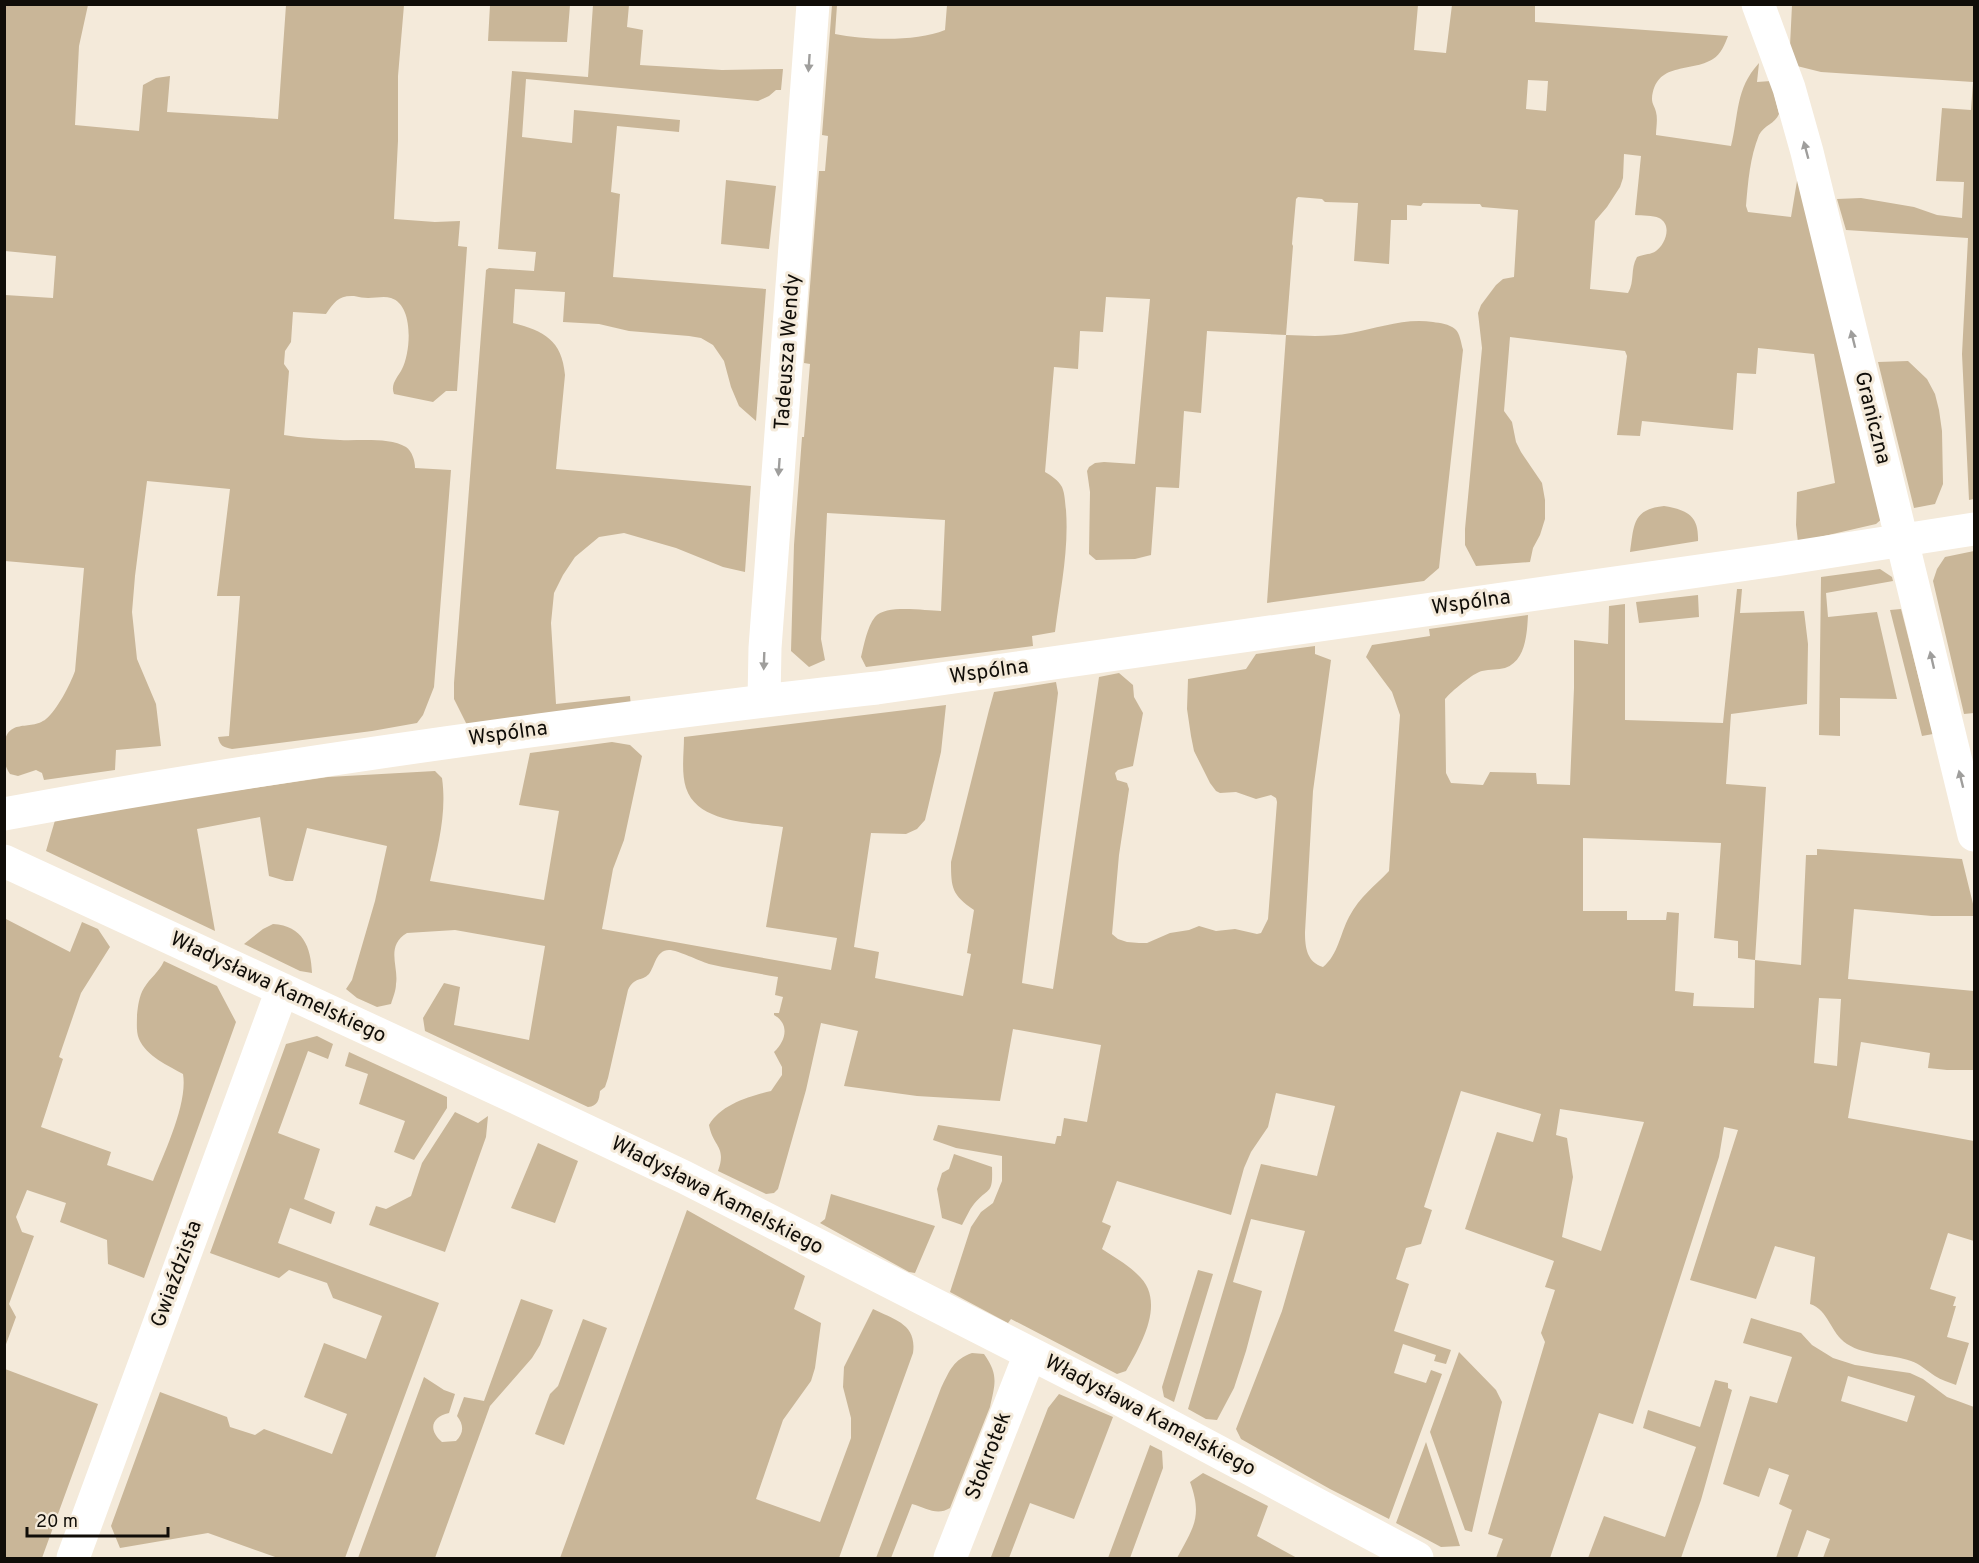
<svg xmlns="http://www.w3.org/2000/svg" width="1979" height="1563" viewBox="0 0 1979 1563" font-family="Overpass,sans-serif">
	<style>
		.green { fill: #c9b698; fill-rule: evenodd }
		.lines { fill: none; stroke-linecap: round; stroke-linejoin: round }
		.street { stroke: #fff; stroke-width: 33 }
		.oneway { fill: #9f9e9c }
		.labels { text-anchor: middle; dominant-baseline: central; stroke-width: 6; stroke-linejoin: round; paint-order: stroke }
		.street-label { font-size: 21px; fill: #100d08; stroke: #f4eada }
	</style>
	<rect width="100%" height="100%" fill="#f4eada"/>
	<path class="green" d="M 5,4 L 88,5 L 79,46 L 75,125 L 139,131 L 143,85 L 156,78 L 170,76 L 167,112 L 278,119 L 286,5 L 404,5 L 398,76 L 398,141 L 394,219 L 435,222 L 460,221 L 458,246 L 467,247 L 457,391 L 446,391 L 433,402 L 394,394 C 390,384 398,377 402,369 C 411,352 414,305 391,298 C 384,296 376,298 368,298 C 364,298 359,297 354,296 C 339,295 334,302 326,314 L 293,312 L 291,342 L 285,351 L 284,364 L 289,371 L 284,435 C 302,438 322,439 340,440 C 359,441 389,437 406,447 C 412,451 415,461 415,468 L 451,470 L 434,687 L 423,715 L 417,723 L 372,731 L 232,749 C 223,747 220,746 218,737 L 229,736 L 240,596 L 217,596 L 230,489 L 147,481 L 135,576 L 132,612 L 137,659 L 156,704 L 161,746 L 116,750 L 115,770 L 44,780 L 42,773 L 36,770 L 18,776 L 10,774 C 4,766 4,758 4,748 C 6,716 30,732 46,719 C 57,710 70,685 75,671 L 84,568 L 5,561 L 5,295 L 53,298 L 56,256 L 5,251 Z
		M 490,5 L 570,5 L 567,42 L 488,41 Z
		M 593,5 L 629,5 L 627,27 L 643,30 L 640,65 L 722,70 L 783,69 L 781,90 L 776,90 L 769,96 L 758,101 L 526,79 L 522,137 L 572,143 L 574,110 L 680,120 L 679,132 L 617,126 L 611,192 L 620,194 L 613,277 L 766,289 L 756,421 L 739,406 L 731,387 L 724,361 L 713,345 L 701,338 L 689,336 L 629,331 L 599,324 L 563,322 L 565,292 L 515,289 L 513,323 C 544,331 562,340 565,375 L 556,469 L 751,486 L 745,572 L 723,567 L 676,548 L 624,533 L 599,537 L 575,557 L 563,575 L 554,593 L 551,623 L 556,704 L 630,696 L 631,707 L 468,727 L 454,699 L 454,683 L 486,270 L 489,268 L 534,271 L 536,252 L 498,249 L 512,71 L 588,77 Z
		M 832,5 L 837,5 L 835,34 C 865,40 916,42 945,30 L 947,5 L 1418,5 L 1414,50 L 1446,53 L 1452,5 L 1535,5 L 1535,22 L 1728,36 C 1725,44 1721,54 1713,59 C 1691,73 1655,61 1652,99 C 1652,104 1655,107 1656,112 C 1658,119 1656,128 1656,135 L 1731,146 C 1739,115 1735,89 1759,63 L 1757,82 L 1771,81 L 1779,114 C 1775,124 1764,125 1759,135 C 1750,157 1748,182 1746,206 L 1748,212 L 1791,217 L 1797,181 L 1803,181 L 1884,517 L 1876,524 L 1798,542 L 1796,525 L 1797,492 L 1835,483 L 1814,354 L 1758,348 L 1756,374 L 1737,373 L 1733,430 L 1642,421 L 1640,436 L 1617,435 L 1627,356 L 1625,351 L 1510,337 L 1504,411 L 1512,422 L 1516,442 L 1521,452 L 1542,483 L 1545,500 L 1545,519 L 1540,535 L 1533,548 L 1530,562 L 1476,566 L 1465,545 L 1465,529 L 1482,348 L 1478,313 L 1481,305 L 1496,285 L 1503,279 L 1514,277 L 1518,210 L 1482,207 L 1480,204 L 1423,203 L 1421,206 L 1407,205 L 1407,220 L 1391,220 L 1389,264 L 1354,261 L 1358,203 L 1325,202 L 1322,199 L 1298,197 L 1296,199 L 1292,244 L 1293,246 L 1286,335 C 1308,336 1329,337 1351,333 C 1379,328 1404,318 1433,322 C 1440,323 1449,324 1455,329 C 1460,333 1461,343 1463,350 L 1439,568 L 1424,581 L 1267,603 L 1286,335 L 1207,331 L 1201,413 L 1184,411 L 1179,488 L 1156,487 L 1151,555 L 1135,559 L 1096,560 L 1089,554 L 1090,492 L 1087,471 L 1089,467 L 1095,463 L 1104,462 L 1135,464 L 1150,299 L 1106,297 L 1103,332 L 1080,331 L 1078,369 L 1054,367 L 1045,472 C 1052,476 1058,480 1062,487 C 1065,494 1065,503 1066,510 C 1069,551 1060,591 1055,632 L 1032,636 L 1033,646 L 866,667 L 861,657 C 864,645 867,627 875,617 C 886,604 925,611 941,611 L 945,520 L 827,513 L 821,639 L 825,660 L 809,667 L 791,651 L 794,545 L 802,437 L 804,437 L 810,364 L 804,363 L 819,171 L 825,171 L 828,136 L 822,135 ZM 1528,80 L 1548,81 L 1546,111 L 1526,109 ZM 1624,154 L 1641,156 L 1635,215 C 1642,216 1653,215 1659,218 C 1673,225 1665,245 1656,251 C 1650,255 1643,254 1637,257 C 1630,269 1635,281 1628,293 L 1590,289 L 1595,221 L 1607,207 L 1620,187 L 1623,178 Z
		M 1792,5 L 1974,5 L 1974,499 L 1969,500 L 1962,354 L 1968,238 L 1846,230 L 1837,199 L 1861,198 L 1914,207 L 1937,215 L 1962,218 L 1964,182 L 1936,181 L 1942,108 L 1971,110 L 1973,82 L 1821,72 L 1797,66 L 1790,46 Z
		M 726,180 L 776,186 L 769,249 L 721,244 Z
		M 1908,361 L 1927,379 L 1935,394 L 1939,410 L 1942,431 L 1943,484 L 1935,504 L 1914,508 L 1878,362 Z
		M 1664,506 C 1688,510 1699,516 1698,541 L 1630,552 C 1634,526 1632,509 1664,506 Z
		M 1974,551 L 1974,713 L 1964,714 L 1933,581 L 1937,569 L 1945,557 Z
		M 1880,569 L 1892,577 L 1893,581 L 1826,593 L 1828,617 L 1877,612 L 1897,699 L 1840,698 L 1840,736 L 1819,735 L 1821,577 Z
		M 1737,589 L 1742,589 L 1740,613 L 1804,611 L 1808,644 L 1807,704 L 1731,714 L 1726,784 L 1766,787 L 1755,960 L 1801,965 L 1806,855 L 1817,855 L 1817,849 L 1962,859 L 1974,908 L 1974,916 L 1932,916 L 1854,909 L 1848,979 L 1974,991 L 1974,1070 L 1947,1070 L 1928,1068 L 1930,1053 L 1861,1042 L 1848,1118 L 1974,1141 L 1974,1241 L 1948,1233 L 1930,1289 L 1956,1297 L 1953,1306 L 1956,1306 L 1947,1337 L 1969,1343 L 1956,1385 C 1949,1382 1941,1380 1935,1376 C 1926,1370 1920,1364 1911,1361 C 1891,1354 1866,1356 1847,1344 C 1830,1333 1829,1310 1810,1304 L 1815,1257 L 1775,1246 L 1756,1299 L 1690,1280 L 1738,1130 L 1724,1127 L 1719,1157 L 1633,1424 L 1599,1413 L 1550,1558 L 1496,1558 L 1503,1539 L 1488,1534 L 1545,1342 L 1541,1333 L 1555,1290 L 1545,1287 L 1554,1261 L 1465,1229 L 1497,1132 L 1533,1142 L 1541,1114 L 1461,1091 L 1424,1207 L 1432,1210 L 1421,1244 L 1406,1248 L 1396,1279 L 1409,1284 L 1394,1331 L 1451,1350 L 1446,1364 L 1434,1361 L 1436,1355 L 1403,1344 L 1394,1373 L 1426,1383 L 1431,1370 L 1442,1374 L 1389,1519 L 1330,1489 L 1241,1439 L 1236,1429 L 1282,1311 L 1305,1231 L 1251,1219 L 1233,1282 L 1262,1291 L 1246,1351 L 1234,1388 L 1217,1420 L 1206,1419 L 1188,1409 L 1261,1164 L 1317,1176 L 1335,1106 L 1276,1093 L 1268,1127 L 1251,1152 L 1244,1168 L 1231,1215 L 1117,1181 L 1102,1222 L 1111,1226 L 1102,1249 C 1114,1257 1127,1264 1137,1274 C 1167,1300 1142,1343 1126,1371 L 1117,1374 L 1011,1319 L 1008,1323 L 950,1292 L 971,1227 L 981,1212 L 993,1203 L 1002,1181 L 1002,1156 L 956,1148 L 933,1140 L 938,1125 L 1055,1144 L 1057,1136 L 1061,1136 L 1064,1118 L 1087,1122 L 1101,1045 L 1013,1029 L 1000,1101 L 917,1096 L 844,1086 L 858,1031 L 821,1023 L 806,1090 L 778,1189 L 774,1193 L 766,1194 L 718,1171 C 727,1146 713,1147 709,1125 C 720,1105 749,1096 771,1091 L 782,1075 L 782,1067 L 774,1052 C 786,1041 790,1024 774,1015 L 774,1013 L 779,1013 L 783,997 L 775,995 L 778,977 C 755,973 732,969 709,964 C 699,961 678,950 669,950 C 656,950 655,966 649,974 C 641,982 635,976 628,990 L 608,1078 L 605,1087 L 600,1091 C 599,1100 598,1106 588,1107 L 425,1031 L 423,1018 L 444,983 L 460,987 L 454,1025 L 529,1040 L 545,946 L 455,930 L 407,933 C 385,946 399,967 396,984 C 396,991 393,997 391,1004 L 377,1007 L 357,998 L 346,989 L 352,980 L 375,901 L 387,846 L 307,828 L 293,881 L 286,881 L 269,876 L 260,817 L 197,829 L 215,931 L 46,851 L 56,817 L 328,777 L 435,771 L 442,778 C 447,813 438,846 430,881 L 544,900 L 559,811 L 519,805 L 530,753 L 612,742 L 630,745 L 642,756 L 624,840 L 613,869 L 602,929 L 831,970 L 837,938 L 766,927 L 783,827 C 752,822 698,824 686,788 C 681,772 684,753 684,737 L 946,705 L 941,752 L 925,820 L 917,829 L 906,834 L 871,833 L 854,947 L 879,952 L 875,978 L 963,996 L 971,954 L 967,953 L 974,910 C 952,895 951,888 951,862 L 989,710 L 994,692 L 1056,682 L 1058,693 L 1022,983 L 1053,989 L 1099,677 L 1119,673 L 1133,685 L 1134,697 L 1143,713 L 1133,766 L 1118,770 L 1115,773 L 1117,780 L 1127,783 L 1129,789 L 1119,855 L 1112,934 L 1118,939 L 1127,942 L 1139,943 L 1147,943 L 1170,933 L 1189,930 L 1199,926 L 1216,931 L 1235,929 L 1257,934 L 1261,933 L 1268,919 L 1277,802 L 1276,798 L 1271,795 L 1256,799 L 1236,792 L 1220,793 L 1216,791 L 1210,783 L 1194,751 L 1191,736 L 1187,709 L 1188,679 L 1246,669 L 1256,654 L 1315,646 L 1315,654 L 1331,660 L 1313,791 L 1305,932 C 1305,948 1307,962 1323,967 C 1338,955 1340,934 1349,917 C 1360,896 1374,887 1389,871 L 1400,715 L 1392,692 L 1366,657 L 1372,645 L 1430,636 L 1429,629 L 1528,615 C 1527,633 1526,661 1505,668 C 1498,670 1490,669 1482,671 C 1473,673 1452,691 1445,699 L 1446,773 L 1451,783 L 1483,785 L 1490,772 L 1536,773 L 1537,784 L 1570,785 L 1574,688 L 1574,640 L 1608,644 L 1609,606 L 1625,604 L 1625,720 L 1723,723 ZM 1583,838 L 1721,843 L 1714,938 L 1738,941 L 1738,958 L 1755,960 L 1754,1008 L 1693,1006 L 1694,993 L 1675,991 L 1679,913 L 1667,912 L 1666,920 L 1627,920 L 1627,911 L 1583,911 ZM 1819,998 L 1841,999 L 1837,1066 L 1814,1063 ZM 1560,1109 L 1644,1122 L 1601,1251 L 1562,1237 L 1573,1177 L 1567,1138 L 1556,1135 Z
		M 1698,595 L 1699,617 L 1639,623 L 1636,602 Z
		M 1901,609 L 1933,734 L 1922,736 L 1890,610 Z
		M 4,918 L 70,952 L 82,922 L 98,929 L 110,947 L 81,993 L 59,1057 L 63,1059 L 41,1127 L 111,1152 L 107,1165 L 153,1181 C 164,1153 188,1104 183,1074 C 169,1066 146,1056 139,1039 C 136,1032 137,1023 137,1015 C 138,1006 139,996 144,988 C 150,978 159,972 164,961 L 217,986 L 236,1022 L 144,1278 L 108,1264 L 107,1240 L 60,1222 L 66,1203 L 27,1190 L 16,1217 L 22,1232 L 34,1236 L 9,1304 L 16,1317 L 5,1347 Z
		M 273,924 C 303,926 311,947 312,973 L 300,971 L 244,944 L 263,929 Z
		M 317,1036 L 333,1044 L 328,1059 L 308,1051 L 278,1133 L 320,1149 L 304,1199 L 335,1212 L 331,1224 L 290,1208 L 278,1243 L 439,1303 L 345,1558 L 278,1558 L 208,1533 L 120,1548 L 111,1526 L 160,1392 L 227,1417 L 230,1427 L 255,1435 L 264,1429 L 332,1454 L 347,1414 L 304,1397 L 324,1343 L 366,1359 L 382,1316 L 333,1298 L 327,1283 L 289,1270 L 279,1278 L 210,1253 L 286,1044 Z
		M 349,1052 L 447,1097 L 447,1108 L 414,1160 L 394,1152 L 405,1121 L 359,1104 L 368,1074 L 345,1066 Z
		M 455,1112 L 478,1123 L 488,1116 L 486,1137 L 445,1252 L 369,1225 L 376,1206 L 386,1209 L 411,1196 L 422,1163 Z
		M 538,1143 L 578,1161 L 555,1223 L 511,1208 Z
		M 954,1154 L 992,1167 C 993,1196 989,1186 974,1204 C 969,1210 966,1218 962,1225 L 942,1218 L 937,1189 L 942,1173 L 949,1169 Z
		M 831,1194 L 935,1226 L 915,1273 L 909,1272 L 820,1223 L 825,1219 Z
		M 687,1210 L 805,1276 L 794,1309 L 821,1323 L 815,1368 L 811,1381 L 783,1420 L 756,1499 L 820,1522 L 851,1438 L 851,1418 L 843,1387 L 844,1367 L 873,1309 C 895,1320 917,1324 913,1353 L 839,1558 L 560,1558 Z
		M 1198,1270 L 1213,1274 L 1174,1402 L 1164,1397 L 1162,1387 Z
		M 521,1299 L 553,1310 L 540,1345 L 532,1358 L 490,1406 L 435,1558 L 358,1558 L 424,1377 L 444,1390 L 455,1394 L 449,1413 C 431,1417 428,1430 442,1442 L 456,1441 C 464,1433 464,1425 457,1416 L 464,1397 L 484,1401 Z
		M 1751,1318 L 1801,1333 L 1812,1345 L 1833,1358 L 1855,1365 L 1910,1373 L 1923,1379 L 1947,1397 L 1974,1407 L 1974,1558 L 1823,1558 L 1830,1539 L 1807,1530 L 1797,1558 L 1776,1558 L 1792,1510 L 1779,1504 L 1789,1475 L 1769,1468 L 1759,1497 L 1723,1484 L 1750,1396 L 1777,1403 L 1792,1357 L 1743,1343 ZM 1848,1376 L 1915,1396 L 1907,1422 L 1841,1401 Z
		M 583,1319 L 607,1328 L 564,1445 L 535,1434 L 550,1394 L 558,1386 Z
		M 1459,1352 L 1496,1390 L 1502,1402 L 1472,1532 L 1465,1530 L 1430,1432 Z
		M 972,1353 L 984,1354 C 999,1375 995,1384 990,1407 L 950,1508 C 937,1516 926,1508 912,1504 L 891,1558 L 876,1558 L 941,1388 C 950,1370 953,1360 972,1353 Z
		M 5,1369 L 98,1404 L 42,1558 L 5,1558 Z
		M 1715,1380 L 1728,1383 L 1728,1388 L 1732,1390 L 1701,1500 L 1681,1558 L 1588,1558 L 1604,1516 L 1665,1537 L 1696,1447 L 1643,1428 L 1648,1410 L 1700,1427 Z
		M 1059,1394 L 1113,1417 L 1074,1519 L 1030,1503 L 1009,1558 L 996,1558 L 991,1557 L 1048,1408 Z
		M 1426,1442 L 1460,1546 L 1441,1547 L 1396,1523 Z
		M 1150,1445 L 1162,1451 L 1163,1468 L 1130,1558 L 1108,1558 Z
		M 1203,1473 L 1268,1506 L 1257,1536 L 1297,1558 L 1177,1558 C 1193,1528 1203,1517 1190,1482 Z"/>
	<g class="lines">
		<path class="street" d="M 1758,4 L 1789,88 L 1807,152 L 1974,835
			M 764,700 L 765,648 L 813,4
			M 4,814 C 182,781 360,754 538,730 C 651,715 764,700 877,688 L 1776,560 L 1974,529
			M 4,861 L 519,1099 L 684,1177 L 1110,1394 L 1417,1558
			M 73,1558 L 282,990
			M 950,1558 L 1030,1354"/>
	</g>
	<defs><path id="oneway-solid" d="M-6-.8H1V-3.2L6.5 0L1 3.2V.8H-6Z" transform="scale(1.5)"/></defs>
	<g class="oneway">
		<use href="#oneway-solid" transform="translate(809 63) rotate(94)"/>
		<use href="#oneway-solid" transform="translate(1806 150) rotate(-105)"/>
		<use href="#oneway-solid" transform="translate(1853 339) rotate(-104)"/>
		<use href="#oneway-solid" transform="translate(779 467) rotate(94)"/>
		<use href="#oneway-solid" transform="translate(1932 660) rotate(-103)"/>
		<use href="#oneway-solid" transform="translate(764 661) rotate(92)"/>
		<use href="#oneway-solid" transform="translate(1961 779) rotate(-104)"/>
	</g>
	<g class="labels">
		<g class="street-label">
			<text transform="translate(788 352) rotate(-86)">Tadeusza Wendy</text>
			<text transform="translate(1872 418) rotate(76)">Graniczna</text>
			<text transform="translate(1471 603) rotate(-8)">Wspólna</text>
			<text transform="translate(989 672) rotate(-8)">Wspólna</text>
			<text transform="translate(508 734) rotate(-8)">Wspólna</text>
			<text transform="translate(278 988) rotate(25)">Władysława Kamelskiego</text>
			<text transform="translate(717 1196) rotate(27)">Władysława Kamelskiego</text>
			<text transform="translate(177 1274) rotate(-70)">Gwiaździsta</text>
			<text transform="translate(1150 1416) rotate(28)">Władysława Kamelskiego</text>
			<text transform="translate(989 1456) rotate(-69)">Stokrotek</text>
		</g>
	</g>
	<rect width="1979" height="1563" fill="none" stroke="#100d08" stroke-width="12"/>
	<path d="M27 1527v9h141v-9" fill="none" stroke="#100d08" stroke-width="3"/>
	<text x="36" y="1527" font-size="18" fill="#100d08" stroke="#f4eada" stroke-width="4.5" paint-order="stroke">20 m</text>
</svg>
